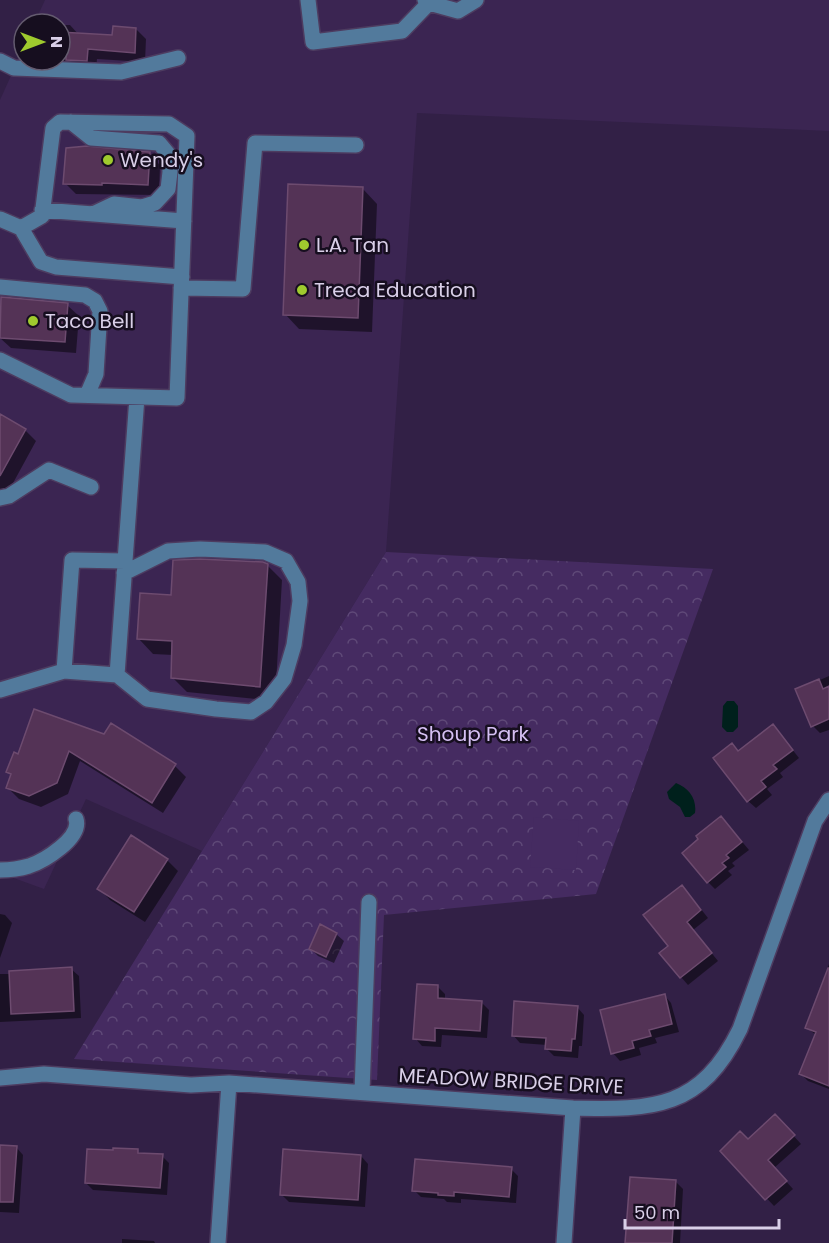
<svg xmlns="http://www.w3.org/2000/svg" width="829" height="1243" viewBox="0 0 829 1243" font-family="Poppins,sans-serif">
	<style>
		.built { fill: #3b2552 }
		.park { fill: url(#park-crowns) }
		.pitch { fill: #452b61 }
		.water { fill: #00201c }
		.shadow { fill: #0007 }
		.building { fill: #543356; stroke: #6d4b6f; stroke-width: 1.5 }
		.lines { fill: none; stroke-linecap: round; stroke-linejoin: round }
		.minor-casing { stroke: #4d3c60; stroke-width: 18 }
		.minor { stroke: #527a9c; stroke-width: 15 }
		.poi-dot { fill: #9fca2e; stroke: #160e1f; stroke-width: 2 }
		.labels { text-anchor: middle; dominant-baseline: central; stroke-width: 5; stroke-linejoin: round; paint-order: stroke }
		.poi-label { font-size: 20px; fill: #d9cfe8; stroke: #160e1f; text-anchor: start }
		.park-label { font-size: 20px; fill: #d5bff3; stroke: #160e1f }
		.street-label { font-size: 20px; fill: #d9cfe8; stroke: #160e1f }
	</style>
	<defs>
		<pattern id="park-crowns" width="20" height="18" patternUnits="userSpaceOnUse" patternTransform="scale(1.5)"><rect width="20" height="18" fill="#452b61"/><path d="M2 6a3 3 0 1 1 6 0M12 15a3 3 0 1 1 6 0" fill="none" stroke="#5f4978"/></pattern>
	</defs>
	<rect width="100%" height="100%" fill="#322046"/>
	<path class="built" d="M 45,0 L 829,0 L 829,131 L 417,113 L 386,552 L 202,851 L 86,799 L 44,889 L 0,873 L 0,100 L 24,47 L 24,60 L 60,60 L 60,24 L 34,24 Z"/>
	<path class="park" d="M 386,552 L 713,569 L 596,894 L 384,915 L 377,1080 L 74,1059 Z"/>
	<path class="pitch" d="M 534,817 L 579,821 L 576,870 L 530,867 Z"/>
	<path class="water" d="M 727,701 L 734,701 L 738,706 L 738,727 L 733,732 L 727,732 L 722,727 L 723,706 Z
		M 676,783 C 689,788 697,799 695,813 L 690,817 L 685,817 L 680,807 L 669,799 L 667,792 Z"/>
	<path class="shadow" d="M 60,25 L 70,25 L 79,35 L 113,37 L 136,29 L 146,39 L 145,62 L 97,59 L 96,70 L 54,64 L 50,60 L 60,60 Z
		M 149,154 L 160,165 L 159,195 L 76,194 L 65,183 Z
		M 363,189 L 377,204 L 372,332 L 299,329 L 285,314 Z
		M 2,298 L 67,305 L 79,316 L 76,353 L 11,348 L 0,338 Z
		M 0,416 L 25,430 L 36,441 L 0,507 Z
		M 267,565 L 282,580 L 275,701 L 187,692 L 172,677 L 173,655 L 153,654 L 139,639 Z
		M 829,676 L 829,730 L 820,733 L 813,726 L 797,690 Z
		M 111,725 L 175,766 L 186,777 L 163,813 L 80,761 L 68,794 L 41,807 L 19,799 L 8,788 L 12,776 L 8,772 L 18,756 L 104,736 Z
		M 780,734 L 799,758 L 780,773 L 783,777 L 767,789 L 772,795 L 756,808 L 748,801 L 732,745 L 739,752 Z
		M 728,825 L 749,850 L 732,863 L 735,866 L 728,871 L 732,875 L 715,889 L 708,882 Z
		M 167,860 L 178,871 L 145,922 L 110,900 L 99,888 Z
		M 689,894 L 708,918 L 693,930 L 718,961 L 688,985 L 681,977 L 670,946 Z
		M 0,914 L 5,915 L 12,923 L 0,958 Z
		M 336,934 L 344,941 L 334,963 L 318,956 L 310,948 Z
		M 829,964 L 829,1089 L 808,1081 L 801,1074 L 816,1035 L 806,1027 Z
		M 71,969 L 79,976 L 81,1018 L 0,1022 L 0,974 L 45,974 Z
		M 438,987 L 445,994 L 445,1000 L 481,1002 L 489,1010 L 487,1038 L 442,1035 L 441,1047 L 422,1046 L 415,1038 Z
		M 664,995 L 671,1003 L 679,1032 L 655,1038 L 657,1043 L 639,1048 L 641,1055 L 620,1061 L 613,1053 Z
		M 577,1007 L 584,1015 L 582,1046 L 579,1046 L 578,1058 L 554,1056 L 547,1049 L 547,1045 L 520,1043 L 513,1035 Z
		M 782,1123 L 801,1144 L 774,1168 L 793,1189 L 774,1206 L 722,1151 L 748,1141 Z
		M 0,1146 L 16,1147 L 23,1155 L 19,1213 L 0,1212 Z
		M 137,1151 L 141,1154 L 162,1156 L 169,1163 L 167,1195 L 93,1190 L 86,1183 Z
		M 361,1156 L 368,1164 L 365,1207 L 289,1202 L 281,1194 Z
		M 511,1169 L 518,1176 L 516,1203 L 461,1199 L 461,1203 L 447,1202 L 444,1199 L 421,1197 L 414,1190 Z
		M 675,1181 L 683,1189 L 680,1243 L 626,1243 Z
		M 122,1239 L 154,1241 L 155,1243 L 122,1243 Z"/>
	<path class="building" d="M 113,26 L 136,28 L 135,53 L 88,49 L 87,61 L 66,60 L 66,55 L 60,55 L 60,32 L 112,35 Z
		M 87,146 L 150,152 L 148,185 L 102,183 L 102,185 L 63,184 L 66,148 Z
		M 288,184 L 363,187 L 358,318 L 283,315 Z
		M 1,297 L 68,303 L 65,342 L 0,338 Z
		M 0,414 L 26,429 L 0,476 Z
		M 200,559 L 263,562 L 268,564 L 260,687 L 171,678 L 172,641 L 137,639 L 140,593 L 171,595 L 173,560 Z
		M 819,679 L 823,689 L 829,686 L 829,719 L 811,727 L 795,689 Z
		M 34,709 L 104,734 L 111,723 L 176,764 L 152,803 L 69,751 L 57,783 L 29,796 L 6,788 L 11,774 L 6,772 L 14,752 L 18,754 Z
		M 773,724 L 793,750 L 773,765 L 777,769 L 761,781 L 766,787 L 747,802 L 713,758 L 732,743 L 738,751 Z
		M 721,816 L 742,842 L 726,855 L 729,858 L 722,863 L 726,867 L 707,883 L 682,853 L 698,839 L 696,836 Z
		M 131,835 L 168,859 L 134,912 L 97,889 Z
		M 682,885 L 701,910 L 687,922 L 712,953 L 680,978 L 659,953 L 668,946 L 643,915 Z
		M 320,924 L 337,933 L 326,957 L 309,949 Z
		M 72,967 L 74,1011 L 11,1014 L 9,971 Z
		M 828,968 L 829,968 L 829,1086 L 799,1074 L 816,1032 L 805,1028 Z
		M 417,984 L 438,985 L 438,998 L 482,1001 L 480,1031 L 435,1028 L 435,1041 L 413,1039 Z
		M 665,994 L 672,1024 L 649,1030 L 651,1036 L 632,1041 L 634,1048 L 611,1054 L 600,1010 Z
		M 514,1001 L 578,1006 L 575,1039 L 572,1039 L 571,1051 L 545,1049 L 546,1038 L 512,1036 Z
		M 775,1114 L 795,1135 L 768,1160 L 787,1181 L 765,1200 L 720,1151 L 740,1131 L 748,1139 Z
		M 0,1145 L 17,1146 L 13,1202 L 0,1202 Z
		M 113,1148 L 138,1149 L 138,1153 L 163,1154 L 160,1188 L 85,1183 L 87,1149 L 113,1150 Z
		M 283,1149 L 361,1155 L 358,1200 L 280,1195 Z
		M 415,1159 L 512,1167 L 509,1197 L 454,1192 L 454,1196 L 438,1195 L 438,1193 L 412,1191 Z
		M 630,1177 L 676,1180 L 672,1243 L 625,1243 Z"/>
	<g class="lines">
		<defs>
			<path id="minor" d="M 308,0 L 313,42 L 402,31 L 429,3
				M 425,0 L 429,3 L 458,11 L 476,0
				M 0,61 L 14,68 L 121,72 L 178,58
				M 71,122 L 91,138 L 159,143 L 169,155 L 170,172 L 168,189 L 155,203 L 142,207 L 114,204 L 93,214
				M 42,210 L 184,221
				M 0,219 L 21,228 L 42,216 L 53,128 L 60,122 L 169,124 L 187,136 L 177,398 L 71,395 L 0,360
				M 21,228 L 41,262 L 56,267 L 182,277
				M 0,287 L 85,295 L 95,301 L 100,311 L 96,374 L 87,395
				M 181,288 L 243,289 L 255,143 L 356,145
				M 0,498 L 9,496 L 49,470 L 91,487
				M 64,671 L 117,675 L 125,564
				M 117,675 L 147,699 L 216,709 L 251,712 L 266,702 L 284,679 L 294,645 L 300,601 L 298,582 L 286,561 L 265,552 L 200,549 L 168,551 L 124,573
				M 0,690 L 64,671 L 72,560 L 125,561 L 137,397
				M 0,870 C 10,870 19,869 29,866 C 44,861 82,838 76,819
				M 0,1078 L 44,1074 L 191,1085 L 229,1083 L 573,1108 C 654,1110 701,1109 740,1029 L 815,821 L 829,800
				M 362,1092 L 369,902
				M 218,1243 L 229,1083
				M 564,1243 L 573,1108"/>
		</defs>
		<use href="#minor" class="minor-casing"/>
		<use href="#minor" class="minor"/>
	</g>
	<g class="poi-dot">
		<circle cx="108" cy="160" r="6"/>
		<circle cx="304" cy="245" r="6"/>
		<circle cx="302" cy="290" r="6"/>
		<circle cx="33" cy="321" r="6"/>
	</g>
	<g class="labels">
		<g class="poi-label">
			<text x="120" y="160">Wendy's</text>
			<text x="316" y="245">L.A. Tan</text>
			<text x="314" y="290">Treca Education</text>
			<text x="45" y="321">Taco Bell</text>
		</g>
		<g class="park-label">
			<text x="473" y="734">Shoup Park</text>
		</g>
		<g class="street-label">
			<text transform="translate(511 1081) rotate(3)">MEADOW BRIDGE DRIVE</text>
		</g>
	</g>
	<g transform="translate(42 42) rotate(90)"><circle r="28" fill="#160e1f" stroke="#645b6f" stroke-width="1.5"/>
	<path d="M0-4.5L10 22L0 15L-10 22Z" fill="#9fca2e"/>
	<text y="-9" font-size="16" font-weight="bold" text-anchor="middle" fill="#d9cfe8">N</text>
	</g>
	<path d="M625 1219v9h154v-9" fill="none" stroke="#d9cfe8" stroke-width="3"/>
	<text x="634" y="1219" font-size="18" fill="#d9cfe8" stroke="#160e1f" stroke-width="4.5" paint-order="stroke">50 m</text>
</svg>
